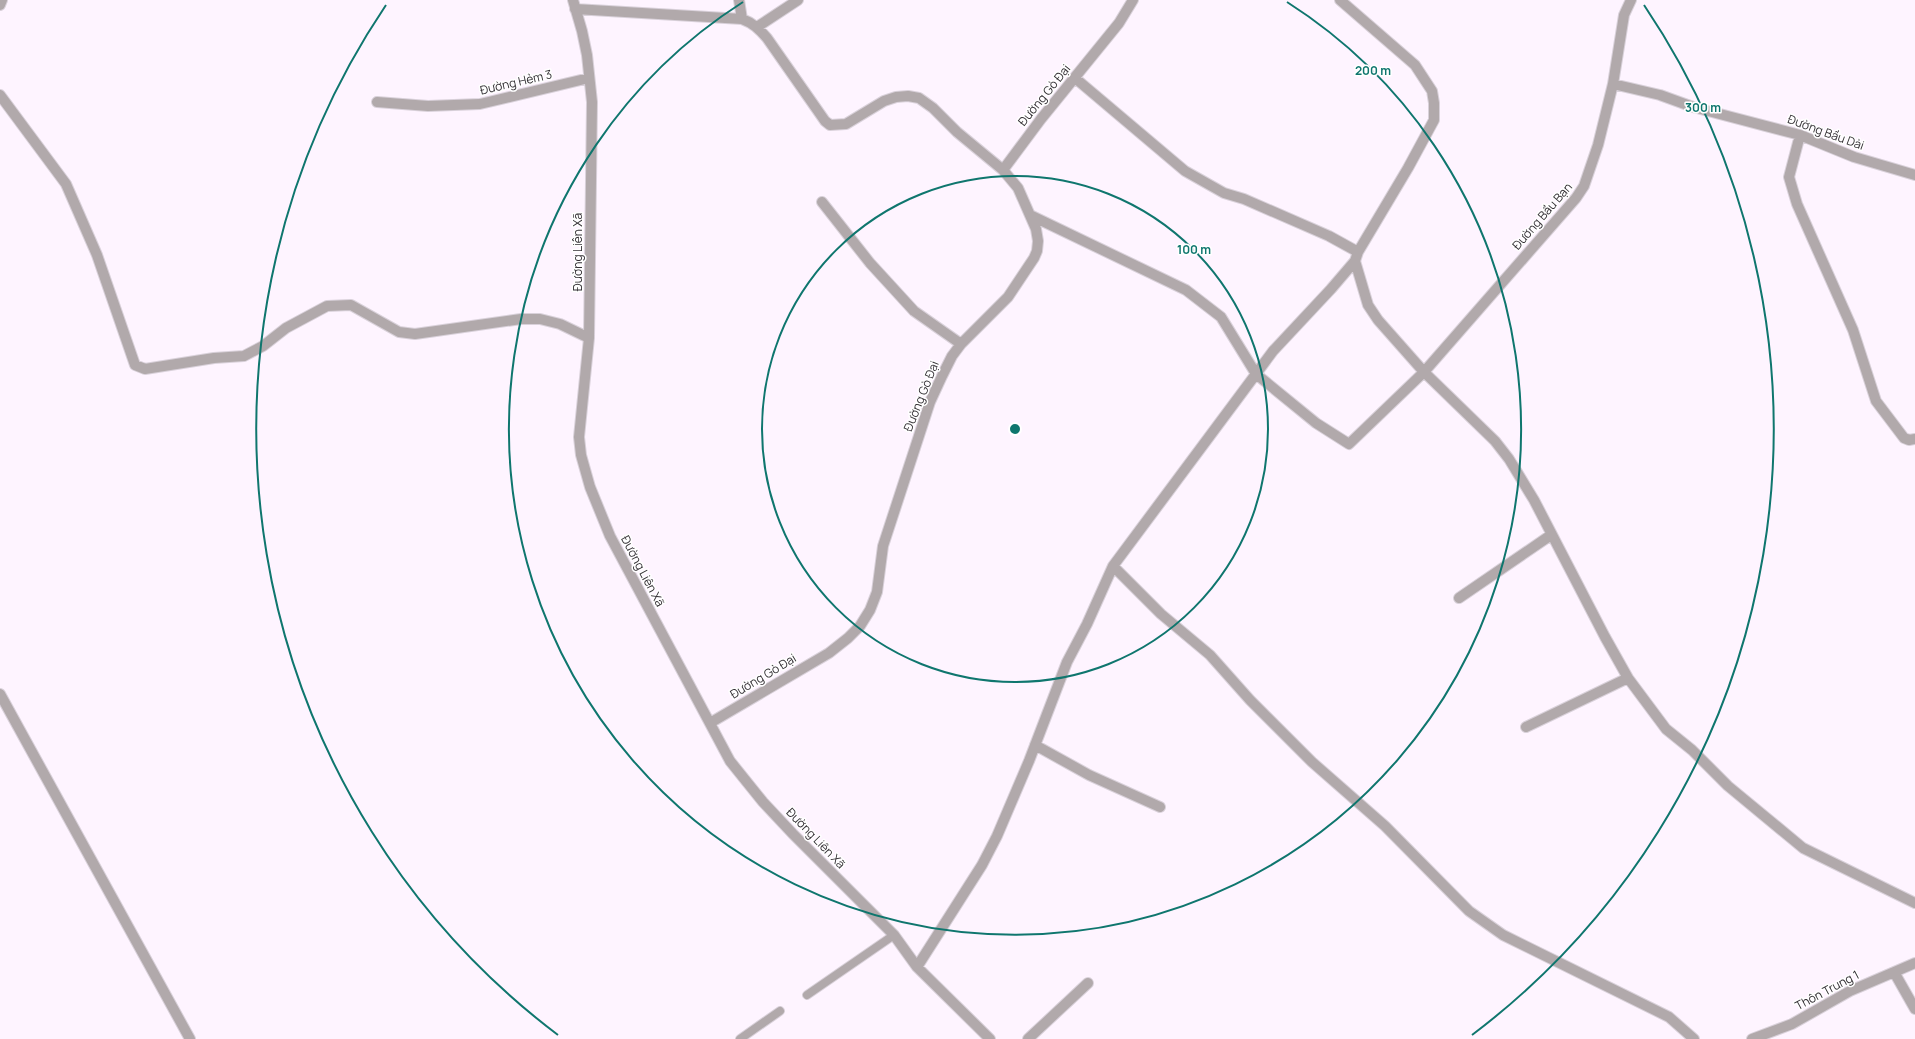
<svg xmlns="http://www.w3.org/2000/svg" width="1915" height="1039" viewBox="0 0 1915 1039" font-family="Manrope,sans-serif">
	<style>
		.lines { fill: none; stroke-linecap: round; stroke-linejoin: round }
		.service-casing { stroke: #d9d1da; stroke-width: 10 }
		.minor-casing { stroke: #d9d1da; stroke-width: 12 }
		.service { stroke: #b1a9ab; stroke-width: 8 }
		.minor { stroke: #b1a9ab; stroke-width: 10 }
		.ring { fill: none; stroke: #0f766e; stroke-width: 2 }
		.labels { text-anchor: middle; dominant-baseline: central; stroke-width: 3; stroke-linejoin: round; paint-order: stroke }
		.street-label { font-size: 12px; fill: #332f34; stroke: #fff }
		.centre { fill: #0f766e; stroke: #fff; stroke-width: 2 }
		.ring-label { font-size: 12px; text-anchor: middle; font-weight: bold; fill: #0f766e; stroke: #fff; stroke-width: 3; stroke-linejoin: round; paint-order: stroke }
	</style>
	<rect width="100%" height="100%" fill="#fef4ff"/>
	<g class="lines">
		<defs>
			<path id="service" d="M 807,995 L 894,935
				M 740,1039 L 780,1011"/>
			<path id="minor" d="M 573,0 L 582,31 L 587,55 L 592,102 L 589,338 L 579,437 L 581,455 L 590,487 L 610,536 L 730,761 L 763,802 L 793,834 L 894,935 L 917,967 L 990,1039
				M 739,0 L 742,19
				M 0,5 L 2,0
				M 575,9 L 742,19 C 753,23 759,29 767,38 L 825,121 L 830,125 L 846,124 L 884,101 L 896,97 L 908,96 L 919,98 L 933,108 L 957,132 L 1003,170 L 1018,188 L 1036,229 L 1038,241 L 1037,251 L 1034,258 L 1008,297 L 961,344 L 952,356 L 942,376 L 930,402 L 883,546 L 877,592 L 870,610 L 860,626 L 848,638 L 829,653 L 710,723
				M 757,27 L 798,0
				M 1075,78 L 1185,171 L 1224,193 L 1244,199 L 1329,236 L 1358,252
				M 1613,84 L 1660,95 L 1693,107 L 1800,135 L 1854,157 L 1915,175
				M 0,95 L 66,184 L 97,255 L 135,365 L 145,369 L 214,358 L 244,356 L 263,346 L 286,328 L 327,306 L 351,305 L 399,332 L 415,334 L 521,319 L 540,319 L 560,324 L 589,338
				M 377,102 L 428,106 L 480,104 L 589,78
				M 1800,135 L 1789,177 L 1797,204 L 1853,330 L 1876,401 L 1904,438 L 1909,440 L 1915,439
				M 1003,170 L 1041,119 L 1119,23 L 1133,0
				M 822,202 L 870,263 L 914,311 L 961,344
				M 1032,216 L 1186,290 L 1221,317 L 1256,374 L 1316,423 L 1349,444 L 1424,372 L 1576,198 L 1584,186 L 1598,145 L 1613,84 L 1624,15 L 1631,0
				M 1355,261 L 1368,305 L 1378,320 L 1424,372 L 1495,441 L 1509,459 L 1534,500 L 1605,637 L 1628,678 L 1666,729 L 1692,750 L 1728,786 L 1803,848 L 1915,903
				M 1113,566 L 1161,614 L 1210,655 L 1250,700 L 1312,762 L 1385,826 L 1469,911 L 1503,935 L 1669,1017 L 1694,1039
				M 1459,598 L 1551,535
				M 0,694 L 190,1039
				M 1526,727 L 1628,678
				M 1035,745 L 1089,775 L 1160,807
				M 917,967 L 982,865 L 997,836 L 1029,761 L 1067,662 L 1087,624 L 1113,566 L 1273,351 L 1331,289 L 1355,261 L 1358,252 L 1408,168 L 1434,120 L 1434,103 L 1432,91 L 1415,65 L 1340,0
				M 1894,972 L 1915,1009
				M 1028,1039 L 1088,983
				M 1752,1039 L 1792,1024 L 1850,991 L 1915,963"/>
		</defs>
		<use href="#service" class="service-casing"/>
		<use href="#minor" class="minor-casing"/>
		<use href="#service" class="service"/>
		<use href="#minor" class="minor"/>
	</g>
	<g class="ring">
		<circle cx="1015" cy="429" r="253"/>
		<path d="M1287 2A506 506 0 1 1 743 2"/>
		<path d="M558 1035A759 759 0 0 1 386 5M1644 5A759 759 0 0 1 1472 1035"/>
	</g>
	<g class="labels">
		<g class="street-label">
			<text transform="translate(516 82) rotate(-13)">Đường Hẻm 3</text>
			<text transform="translate(1044 95) rotate(-51)">Đường Gò Đại</text>
			<text transform="translate(1826 132) rotate(20)">Đường Bầu Dài</text>
			<text transform="translate(1542 216) rotate(-49)">Đường Bầu Bạn</text>
			<text transform="translate(577 252) rotate(-90)">Đường Liên Xã</text>
			<text transform="translate(921 396) rotate(-68)">Đường Gò Đại</text>
			<text transform="translate(643 571) rotate(62)">Đường Liên Xã</text>
			<text transform="translate(763 676) rotate(-31)">Đường Gò Đại</text>
			<text transform="translate(816 838) rotate(46)">Đường Liên Xã</text>
			<text transform="translate(1827 990) rotate(-28)">Thôn Trung 1</text>
		</g>
	</g>
	<circle cx="1015" cy="429" r="6" class="centre"/>
	<g class="ring-label">
		<text x="1373" y="75">200 m</text>
		<text x="1703" y="112">300 m</text>
		<text x="1194" y="254">100 m</text>
	</g>
</svg>
